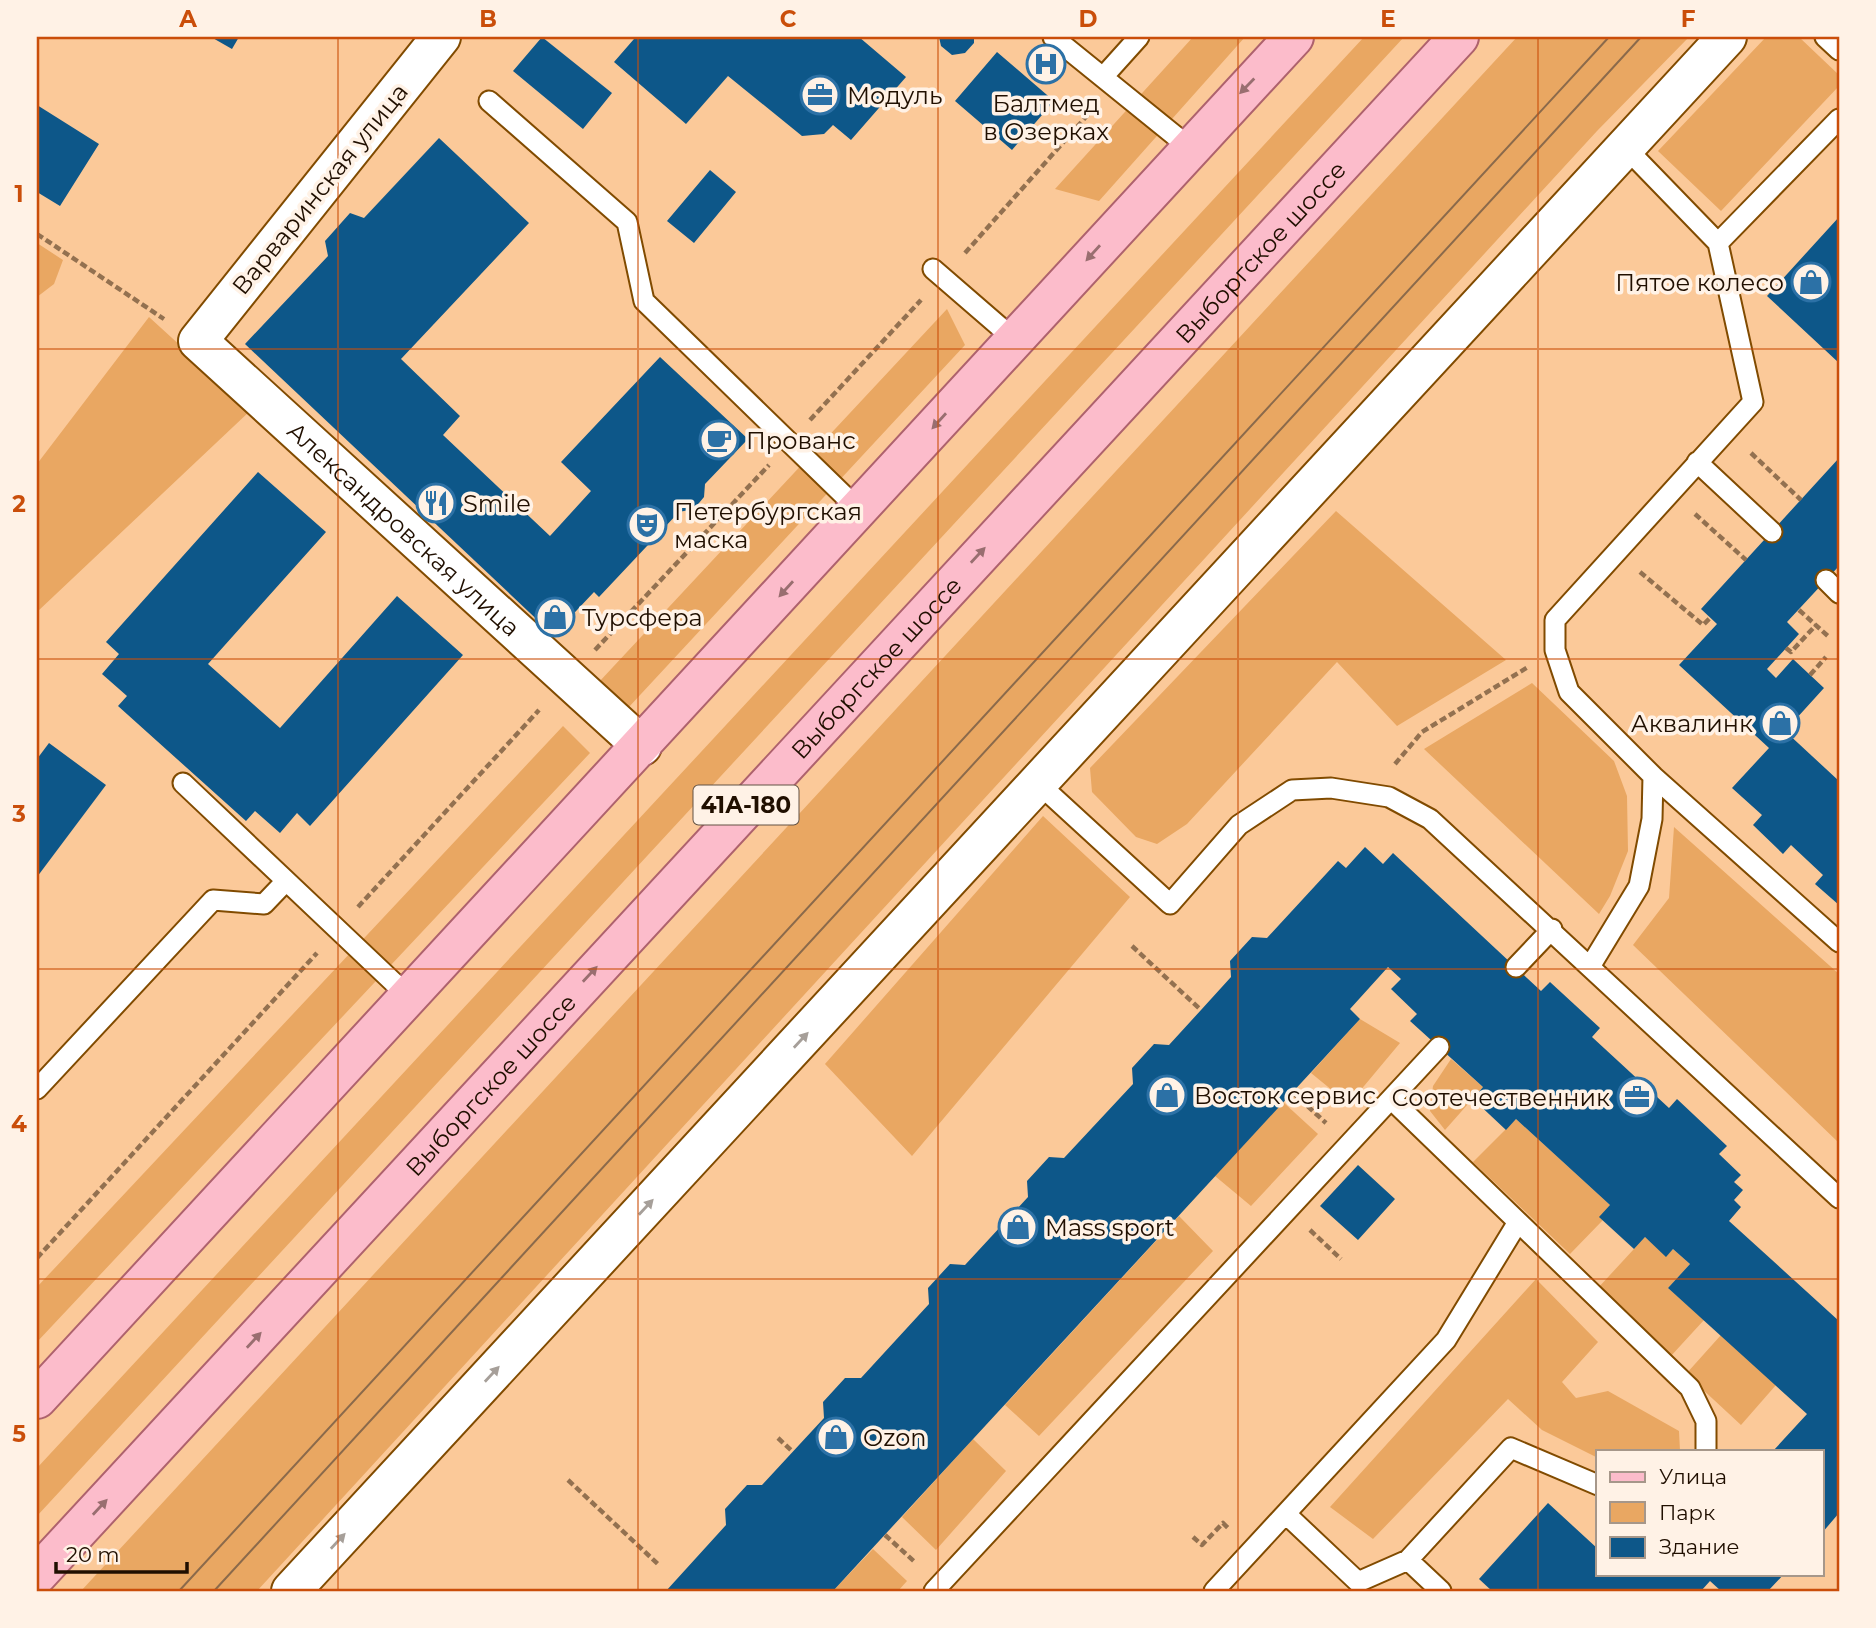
<svg xmlns="http://www.w3.org/2000/svg" width="1876" height="1628" viewBox="0 0 1876 1628" font-family="Montserrat,sans-serif">
	<style>
		.green { fill: #e9a762 }
		.building { fill: #0d5789 }
		.lines { fill: none; stroke-linecap: round; stroke-linejoin: round }
		.service-casing { stroke: #814b00; stroke-width: 23 }
		.minor-casing { stroke: #814b00; stroke-width: 42 }
		.primary-casing { stroke: #ae626d; stroke-width: 42 }
		.path { stroke: #937150; stroke-width: 4.5; stroke-dasharray: 7 3.5; stroke-linecap: butt }
		.service { stroke: #fff; stroke-width: 19 }
		.minor { stroke: #fff; stroke-width: 38 }
		.primary { stroke: #fcbccb; stroke-width: 38 }
		.tram { stroke: #8b6a4b; stroke-width: 2 }
		.oneway { fill: #996e70 }
		.oneway2 { fill: #a69f99 }
		.grid { fill: none; stroke: #ca4e0a; stroke-width: 2; stroke-opacity: 0.55 }
		.labels { text-anchor: middle; dominant-baseline: central; stroke-width: 7; stroke-linejoin: round; paint-order: stroke }
		.shield { fill: #fff2e6; stroke: #635345; stroke-width: 2 }
		.shield-label { font-size: 23px; font-weight: bold; fill: #200f00 }
		.poi-label { font-size: 24px; fill: #200f00; stroke: #fff2e6; text-anchor: start }
		.street-label { font-size: 24px; fill: #200f00; stroke: #fff2e6 }
		.neatline { fill: none; stroke: #ca4e0a; stroke-width: 2.5 }
		.grid-label { font-size: 23px; text-anchor: middle; font-weight: bold; fill: #ca4e0a }
	</style>
	<rect width="100%" height="100%" fill="#fbc999"/>
	<path class="green" d="M 1193,37 L 1245,37 L 1099,201 L 1055,189 Z
		M 1364,37 L 1404,37 L 37,1516 L 37,1468 Z
		M 1517,37 L 1689,37 L 1597,131 L 257,1591 L 81,1591 Z
		M 1766,37 L 1799,37 L 1839,75 L 1839,86 L 1721,211 L 1658,151 Z
		M 37,243 L 63,260 L 54,284 L 37,297 Z
		M 947,309 L 965,345 L 628,708 L 599,682 Z
		M 149,317 L 251,410 L 37,612 L 37,464 Z
		M 1336,511 L 1506,660 L 1397,726 L 1337,662 L 1187,824 L 1157,844 L 1136,837 L 1092,792 L 1090,768 Z
		M 1532,683 L 1614,761 L 1627,796 L 1628,851 L 1610,896 L 1599,914 L 1424,749 Z
		M 563,726 L 590,753 L 37,1342 L 37,1287 Z
		M 1043,816 L 1130,897 L 912,1156 L 825,1064 Z
		M 1674,827 L 1839,974 L 1839,1143 L 1633,945 L 1669,898 Z
		M 1360,1019 L 1400,1043 L 1349,1104 L 1311,1073 Z
		M 1451,1059 L 1483,1087 L 1445,1130 L 1430,1111 L 1433,1086 Z
		M 1283,1102 L 1318,1134 L 1251,1206 L 1215,1176 Z
		M 1516,1119 L 1610,1205 L 1603,1220 L 1570,1254 L 1473,1162 Z
		M 1179,1216 L 1213,1251 L 1039,1436 L 1005,1405 Z
		M 1645,1237 L 1666,1256 L 1673,1249 L 1690,1264 L 1668,1288 L 1704,1320 L 1670,1357 L 1598,1288 Z
		M 1536,1279 L 1598,1342 L 1562,1382 L 1576,1398 L 1608,1391 L 1679,1431 L 1680,1451 L 1598,1451 L 1598,1458 L 1542,1430 L 1508,1399 L 1373,1539 L 1330,1507 Z
		M 1721,1335 L 1776,1385 L 1741,1425 L 1686,1374 Z
		M 973,1439 L 1006,1471 L 936,1550 L 902,1517 Z
		M 873,1549 L 907,1581 L 898,1591 L 833,1591 Z"/>
	<path class="building" d="M 211,37 L 239,37 L 232,49 Z
		M 542,37 L 612,93 L 583,129 L 513,71 Z
		M 631,37 L 859,37 L 906,77 L 851,140 L 833,125 L 824,134 L 802,136 L 728,76 L 686,124 L 614,62 L 634,39 Z
		M 939,37 L 974,37 L 974,43 L 965,53 L 952,55 L 941,46 Z
		M 997,52 L 1054,101 L 1012,150 L 955,101 Z
		M 37,105 L 99,144 L 60,206 L 37,192 Z
		M 439,138 L 529,223 L 401,359 L 460,416 L 443,435 L 550,536 L 591,491 L 561,462 L 660,357 L 748,439 L 705,484 L 704,497 L 694,509 L 679,512 L 599,597 L 594,592 L 560,628 L 547,629 L 245,344 L 328,256 L 325,241 L 350,213 L 364,218 Z
		M 710,170 L 736,192 L 694,243 L 667,221 Z
		M 1839,217 L 1839,363 L 1767,296 Z
		M 1839,458 L 1839,566 L 1787,622 L 1799,634 L 1767,669 L 1776,678 L 1793,659 L 1824,688 L 1785,731 L 1839,781 L 1839,905 L 1815,884 L 1823,875 L 1791,845 L 1783,854 L 1753,825 L 1762,815 L 1732,788 L 1769,748 L 1679,665 L 1717,624 L 1701,609 Z
		M 258,472 L 326,532 L 208,664 L 280,728 L 397,596 L 463,655 L 310,826 L 297,813 L 280,833 L 255,811 L 246,821 L 118,706 L 127,696 L 102,674 L 119,654 L 106,642 Z
		M 49,743 L 106,785 L 37,877 L 37,759 Z
		M 1365,847 L 1383,864 L 1393,853 L 1541,991 L 1550,982 L 1600,1028 L 1592,1037 L 1669,1108 L 1677,1099 L 1727,1146 L 1719,1154 L 1741,1175 L 1734,1182 L 1743,1190 L 1734,1200 L 1741,1207 L 1729,1221 L 1839,1321 L 1839,1513 L 1822,1533 L 1822,1451 L 1773,1451 L 1807,1414 L 1668,1288 L 1690,1264 L 1673,1249 L 1666,1257 L 1645,1237 L 1634,1249 L 1599,1217 L 1610,1205 L 1516,1119 L 1506,1130 L 1473,1099 L 1483,1087 L 1410,1021 L 1417,1014 L 1391,989 L 1401,979 L 1388,967 L 1350,1009 L 1360,1019 L 833,1591 L 666,1591 L 726,1525 L 725,1509 L 747,1485 L 762,1485 L 824,1418 L 823,1402 L 845,1378 L 861,1378 L 929,1304 L 928,1288 L 950,1264 L 965,1265 L 1028,1197 L 1027,1181 L 1049,1157 L 1064,1158 L 1133,1084 L 1132,1068 L 1154,1044 L 1169,1045 L 1201,1010 L 1231,977 L 1230,961 L 1252,937 L 1267,938 L 1338,861 L 1346,868 Z
		M 1358,1165 L 1395,1199 L 1358,1240 L 1320,1206 Z
		M 1548,1503 L 1598,1549 L 1598,1574 L 1784,1574 L 1768,1591 L 1721,1591 L 1710,1581 L 1701,1591 L 1492,1591 L 1479,1579 Z"/>
	<g class="lines">
		<defs>
			<path id="service" d="M 1053,37 L 1189,147
				M 1825,37 L 1839,50
				M 1103,77 L 1139,37
				M 489,101 L 627,222 L 644,301 L 858,509
				M 1624,146 L 1718,243
				M 933,269 L 1014,339
				M 1697,462 L 1772,532
				M 1826,580 L 1839,593
				M 1653,776 L 1839,942
				M 183,783 L 409,997
				M 1038,783 L 1170,904 L 1239,825 L 1292,790 L 1331,788 L 1389,797 L 1430,819 L 1839,1198
				M 1591,965 L 1639,886 L 1652,819 L 1653,776 L 1569,692 L 1555,650 L 1555,620 L 1753,402 L 1718,243 L 1839,119
				M 1516,967 L 1552,929
				M 37,1089 L 213,900 L 264,904 L 286,881
				M 1392,1100 L 1690,1388 L 1706,1421 L 1706,1451
				M 1287,1515 L 1358,1582 L 1408,1560 L 1511,1448 L 1598,1485
				M 1408,1560 L 1441,1591
				M 934,1591 L 1439,1047
				M 1214,1591 L 1446,1340 L 1518,1222"/>
			<g id="minor">
				<path id="s1" d="M 441,37 L 198,341 L 642,746"/>
				<path d="M 291,1591 L 1727,37"/>
			</g>
			<g id="primary">
				<path d="M 37,1399 L 1294,37"/>
				<path id="s2" d="M 37,1575 L 1459,37"/>
			</g>
		</defs>
		<use href="#service" class="service-casing"/>
		<use href="#minor" class="minor-casing"/>
		<use href="#primary" class="primary-casing"/>
		<path class="path" d="M 37,234 L 164,319
			M 965,253 L 1092,110
			M 810,420 L 921,300
			M 1751,453 L 1801,500
			M 1695,514 L 1746,560
			M 1640,572 L 1703,625 L 1711,617
			M 1799,610 L 1829,637
			M 1786,648 L 1791,652 L 1816,625
			M 595,650 L 769,465
			M 1810,675 L 1826,657
			M 1395,764 L 1422,732 L 1528,667
			M 358,907 L 539,710
			M 1132,946 L 1201,1010
			M 1292,1092 L 1326,1123
			M 1310,1230 L 1341,1259
			M 37,1258 L 317,953
			M 778,1438 L 793,1452
			M 568,1480 L 660,1566
			M 885,1535 L 916,1563
			M 1193,1537 L 1202,1545 L 1223,1523 L 1229,1529"/>
		<use href="#service" class="service"/>
		<use href="#minor" class="minor"/>
		<use href="#primary" class="primary"/>
		<path class="tram" d="M 179,1591 L 1609,37
			M 214,1591 L 1641,37"/>
	</g>
	<defs><path id="oneway-solid" d="M-6-.8H1V-3.2L6.5 0L1 3.2V.8H-6Z" transform="scale(1.75)"/></defs>
	<g class="oneway">
		<use href="#oneway-solid" transform="translate(1247 86) rotate(134)"/>
		<use href="#oneway-solid" transform="translate(1093 253) rotate(132)"/>
		<use href="#oneway-solid" transform="translate(939 421) rotate(132)"/>
		<use href="#oneway-solid" transform="translate(978 555) rotate(-47)"/>
		<use href="#oneway-solid" transform="translate(786 589) rotate(132)"/>
		<use href="#oneway-solid" transform="translate(590 974) rotate(-47)"/>
		<use href="#oneway-solid" transform="translate(254 1340) rotate(-47)"/>
		<use href="#oneway-solid" transform="translate(100 1507) rotate(-47)"/>
	</g>
	<g class="oneway2">
		<use href="#oneway-solid" transform="translate(801 1040) rotate(-47)"/>
		<use href="#oneway-solid" transform="translate(646 1207) rotate(-47)"/>
		<use href="#oneway-solid" transform="translate(492 1374) rotate(-47)"/>
		<use href="#oneway-solid" transform="translate(338 1541) rotate(-47)"/>
	</g>
	<path class="grid" d="M 338,37 L 338,1591M 638,37 L 638,1591M 938,37 L 938,1591M 1238,37 L 1238,1591M 1538,37 L 1538,1591M 37,349 L 1839,349M 37,659 L 1839,659M 37,969 L 1839,969M 37,1279 L 1839,1279"/>
	<defs>
		<symbol id="hospital-ring" viewBox="-11 -11 22 22"><circle r="9.5" fill="#fff2e6" stroke="#2c71a6" stroke-width="1.5"/><path d="M-5-5h3v3.5h4V-5h3V5h-3V1.5h-4V5h-3Z" fill="#2c71a6"/></symbol>
		<symbol id="office-ring" viewBox="-11 -11 22 22"><circle r="9.5" fill="#fff2e6" stroke="#2c71a6" stroke-width="1.5"/><path d="M-6-3h4V-5.5h4V-3h4V5H-6ZM-1-4.5V-3h2v-1.5ZM-6 0V1H6V0Z" fill="#2c71a6"/></symbol>
		<symbol id="shop-ring" viewBox="-11 -11 22 22"><circle r="9.5" fill="#fff2e6" stroke="#2c71a6" stroke-width="1.5"/><path d="M-5-2.5h2.3a2.7 3.5 0 0 1 5.4 0H5L5.5 6h-11ZM-1.5-2.5h3a1.5 2.3 0 0 0-3 0Z" fill="#2c71a6"/></symbol>
		<symbol id="cafe-ring" viewBox="-11 -11 22 22"><circle r="9.5" fill="#fff2e6" stroke="#2c71a6" stroke-width="1.5"/><path d="M-5.5-4.5H6V0H3Q3 3.5 0 3.5H-2.5Q-5.5 3.5-5.5 0ZM3-3.2v2h1.7v-2ZM-6 4.5H4V6H-6Z" fill="#2c71a6"/></symbol>
		<symbol id="restaurant-ring" viewBox="-11 -11 22 22"><circle r="9.5" fill="#fff2e6" stroke="#2c71a6" stroke-width="1.5"/><path d="M-5-6h1v4h1v-4h1v4h1v-4h1v5L-1.5 .5V6h-2V.5L-5-1ZM5-6V6H3V1.5H1.5Q1.5-4 5-6Z" fill="#2c71a6"/></symbol>
		<symbol id="theatre-ring" viewBox="-11 -11 22 22"><circle r="9.5" fill="#fff2e6" stroke="#2c71a6" stroke-width="1.5"/><path d="M-5-5.5Q0-4 5-5.5V0Q5 5 0 6Q-5 5-5 0ZM-3.3-2.5H-1v1.5H-3.3ZM1-2.5H3.3v1.5H1ZM-2.8 1Q0 5.5 2.8 1Z" fill="#2c71a6"/></symbol>
	</defs>
	<g fill-rule="evenodd">
		<use href="#hospital-ring" x="1024" y="42" width="44" height="44"/>
		<use href="#office-ring" x="798" y="73" width="44" height="44"/>
		<use href="#shop-ring" x="1789" y="260" width="44" height="44"/>
		<use href="#cafe-ring" x="697" y="418" width="44" height="44"/>
		<use href="#restaurant-ring" x="414" y="481" width="44" height="44"/>
		<use href="#theatre-ring" x="625" y="503" width="44" height="44"/>
		<use href="#shop-ring" x="533" y="595" width="44" height="44"/>
		<use href="#shop-ring" x="1758" y="701" width="44" height="44"/>
		<use href="#shop-ring" x="1145" y="1073" width="44" height="44"/>
		<use href="#office-ring" x="1615" y="1075" width="44" height="44"/>
		<use href="#shop-ring" x="996" y="1205" width="44" height="44"/>
		<use href="#shop-ring" x="814" y="1415" width="44" height="44"/>
	</g>
	<g class="labels">
		<rect class="shield" x="693.5" y="785.5" width="105" height="39" rx="5"/>
		<g class="shield-label">
			<text x="746" y="805">41А-180</text>
		</g>
		<g class="poi-label">
			<text x="847" y="95">Модуль</text>
			<text x="1046" y="103" text-anchor="middle">Балтмед<tspan x="1046" dy="28">в Озерках</tspan></text>
			<text x="1784" y="282" text-anchor="end">Пятое колесо</text>
			<text x="746" y="440">Прованс</text>
			<text x="463" y="503">Smile</text>
			<text x="674" y="511">Петербургская<tspan x="674" dy="28">маска</tspan></text>
			<text x="582" y="617">Турсфера</text>
			<text x="1753" y="723" text-anchor="end">Аквалинк</text>
			<text x="1194" y="1095">Восток сервис</text>
			<text x="1610" y="1097" text-anchor="end">Соотечественник</text>
			<text x="1045" y="1227">Mass sport</text>
			<text x="863" y="1437">Ozon</text>
		</g>
		<g class="street-label">
			<text transform="translate(320 189) rotate(-51)">Варваринская улица</text>
			<text stroke="none"><textPath href="#s2" startOffset="1802">Выборгское шоссе</textPath></text>
			<text stroke="none"><textPath href="#s1" startOffset="668">Александровская улица</textPath></text>
			<text stroke="none"><textPath href="#s2" startOffset="1236">Выборгское шоссе</textPath></text>
			<text stroke="none"><textPath href="#s2" startOffset="668">Выборгское шоссе</textPath></text>
		</g>
	</g>
	<rect width="1876" height="1628" fill="none" stroke="#fff2e6" stroke-width="77"/>
	<rect x="1596" y="1450" width="228" height="126" fill="#fff2e6" stroke="#a6978a" stroke-width="2"/>
	<rect x="1610" y="1472" width="35" height="10" fill="#fcbccb" stroke="#a6978a" stroke-width="2"/>
	<text x="1659" y="1484" font-size="21" fill="#200f00">Улица</text>
	<rect x="1610" y="1502" width="35" height="21" fill="#e9a762" stroke="#a6978a" stroke-width="2"/>
	<text x="1659" y="1520" font-size="21" fill="#200f00">Парк</text>
	<rect x="1610" y="1537" width="35" height="21" fill="#0d5789" stroke="#a6978a" stroke-width="2"/>
	<text x="1659" y="1554" font-size="21" fill="#200f00">Здание</text>
	<path d="M56 1562v10h131v-10" fill="none" stroke="#200f00" stroke-width="3.5"/>
	<text x="66" y="1562" font-size="21" fill="#200f00" stroke="#fff2e6" stroke-width="5" paint-order="stroke">20 m</text>
	<rect x="38" y="38" width="1800" height="1552" class="neatline"/>
	<g class="grid-label">
		<text x="188" y="27">A</text>
		<text x="488" y="27">B</text>
		<text x="788" y="27">C</text>
		<text x="1088" y="27">D</text>
		<text x="1388" y="27">E</text>
		<text x="1688" y="27">F</text>
		<text x="19" y="202">1</text>
		<text x="19" y="512">2</text>
		<text x="19" y="822">3</text>
		<text x="19" y="1132">4</text>
		<text x="19" y="1442">5</text>
	</g>
</svg>
